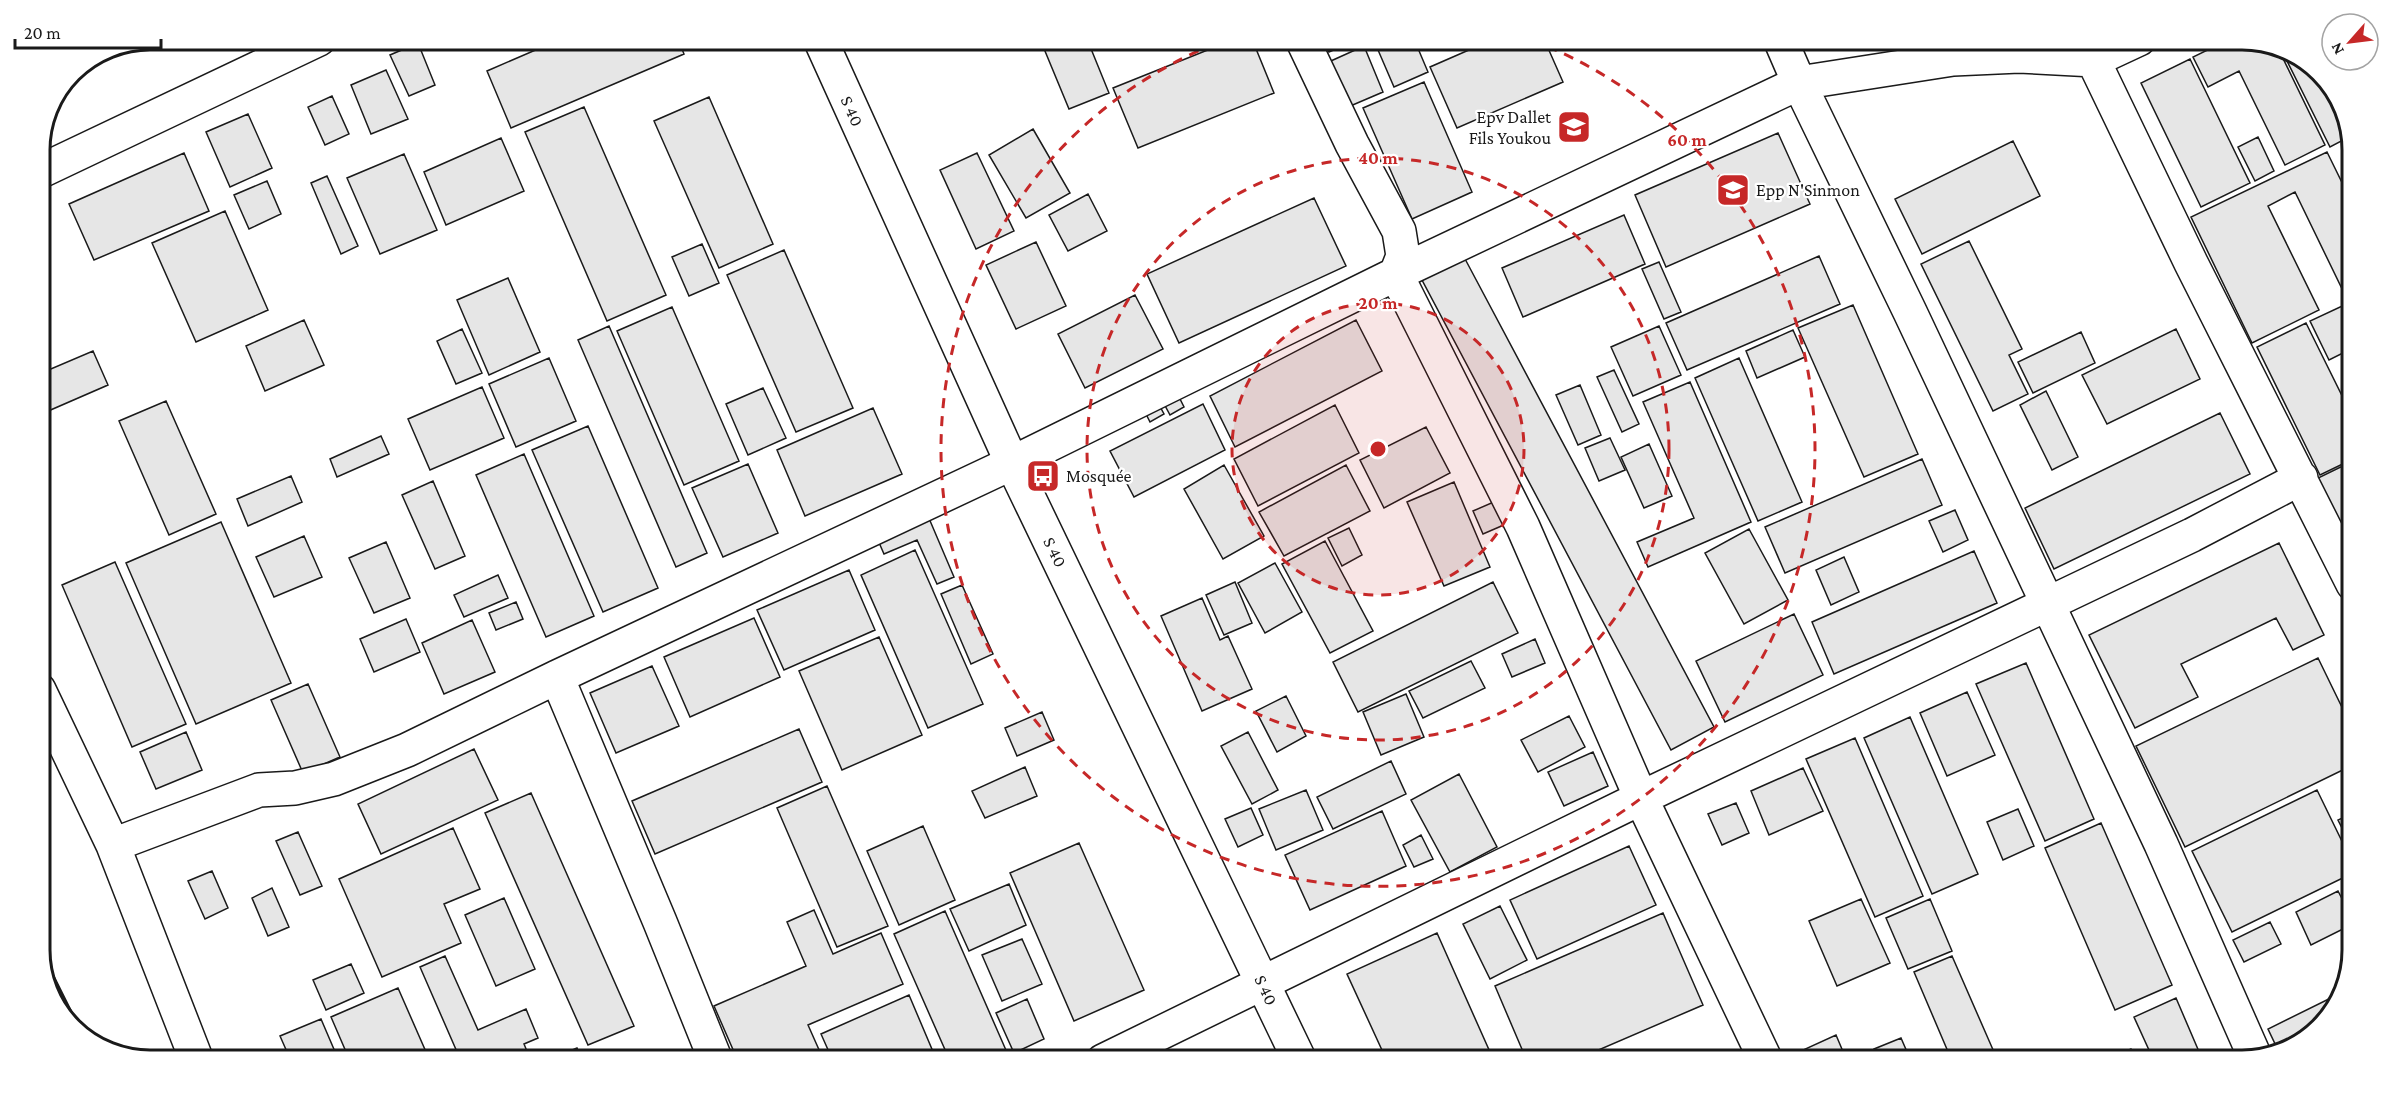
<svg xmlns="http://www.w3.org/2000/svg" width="2392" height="1100" viewBox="0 0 2392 1100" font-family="'Crimson Pro',serif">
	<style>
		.building { fill: #e6e6e6; stroke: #1a1a1a; stroke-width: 1.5 }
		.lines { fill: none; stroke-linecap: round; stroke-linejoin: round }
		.street-casing { stroke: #1a1a1a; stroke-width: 36 }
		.secondary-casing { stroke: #1a1a1a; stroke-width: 36 }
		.street { stroke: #fff; stroke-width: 33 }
		.secondary { stroke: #fff; stroke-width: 33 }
		.wall { stroke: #1a1a1a; stroke-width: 3 }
		.ring { fill: none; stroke: #c62828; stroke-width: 3; stroke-dasharray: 10 8 }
		.labels { text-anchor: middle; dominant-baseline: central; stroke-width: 4.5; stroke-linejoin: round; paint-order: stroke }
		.street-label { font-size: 18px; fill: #1a1a1a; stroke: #fff }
		.poi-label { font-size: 18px; fill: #1a1a1a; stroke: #fff; text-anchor: start }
		.rim { fill: none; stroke: #1a1a1a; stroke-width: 3 }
		.centre { fill: #c62828; stroke: #fff; stroke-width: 3 }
		.ring-label { font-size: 18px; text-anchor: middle; font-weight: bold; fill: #c62828; stroke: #fff; stroke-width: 4.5; stroke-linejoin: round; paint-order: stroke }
	</style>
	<rect width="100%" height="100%" fill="#fff"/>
	<path class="building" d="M 561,39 L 678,39 L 684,54 L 511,128 L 487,71 Z
		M 1040,39 L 1087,39 L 1109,93 L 1069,109 Z
		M 1235,39 L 1252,39 L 1274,93 L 1138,148 L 1113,88 Z
		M 1323,39 L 1359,39 L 1329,52 Z
		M 1385,39 L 1414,39 L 1428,72 L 1394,87 L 1375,43 Z
		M 1494,39 L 1544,39 L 1563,82 L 1457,128 L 1430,67 Z
		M 1810,39 L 1834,39 L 1815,48 Z
		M 2230,39 L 2242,39 L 2277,46 L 2325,145 L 2285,165 L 2239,71 L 2208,87 L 2193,57 Z
		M 418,43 L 435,85 L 409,96 L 390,55 Z
		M 1364,46 L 1383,92 L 1341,110 L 1322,65 Z
		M 2280,47 L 2285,48 L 2334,88 L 2351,136 L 2330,147 Z
		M 2190,59 L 2250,183 L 2201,207 L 2141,83 Z
		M 386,70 L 408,119 L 371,134 L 351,85 Z
		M 1424,82 L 1472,192 L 1412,219 L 1363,108 Z
		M 332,96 L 349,134 L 325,145 L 308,107 Z
		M 709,97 L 773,244 L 719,268 L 654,121 Z
		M 584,107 L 666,295 L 607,321 L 525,132 Z
		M 248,114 L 272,168 L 230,187 L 206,132 Z
		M 1033,129 L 1070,193 L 1026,218 L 989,155 Z
		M 1778,133 L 1810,204 L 1666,267 L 1635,195 Z
		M 2258,137 L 2274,171 L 2255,181 L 2238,147 Z
		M 501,138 L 524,191 L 446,225 L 424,172 Z
		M 2013,141 L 2040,196 L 1922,254 L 1895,199 Z
		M 2327,152 L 2353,205 L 2353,294 L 2346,297 L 2295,192 L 2268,206 L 2319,310 L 2252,343 L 2191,217 Z
		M 184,153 L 209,211 L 94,260 L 69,204 Z
		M 977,153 L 1014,231 L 976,249 L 940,170 Z
		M 404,154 L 437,230 L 380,254 L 347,178 Z
		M 327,176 L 358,246 L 341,254 L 311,183 Z
		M 267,181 L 281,214 L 249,229 L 234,195 Z
		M 1088,194 L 1107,231 L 1068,251 L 1049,215 Z
		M 1314,198 L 1346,266 L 1179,343 L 1147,274 Z
		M 225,211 L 268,310 L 196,342 L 152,243 Z
		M 1624,215 L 1645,264 L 1523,317 L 1502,268 Z
		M 1969,241 L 2022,349 L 2009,355 L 2028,394 L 1993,411 L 1921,264 Z
		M 1036,242 L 1066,306 L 1016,329 L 986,265 Z
		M 702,244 L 719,283 L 689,296 L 672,257 Z
		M 784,250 L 853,408 L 796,432 L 727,275 Z
		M 1819,256 L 1840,304 L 1687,370 L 1666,323 Z
		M 1464,257 L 1714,727 L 1671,750 L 1422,280 Z
		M 1659,262 L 1681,312 L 1664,319 L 1642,269 Z
		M 508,278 L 540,352 L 489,375 L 457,300 Z
		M 1135,295 L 1163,349 L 1085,388 L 1058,334 Z
		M 2353,301 L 2353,348 L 2329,360 L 2310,321 Z
		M 1853,305 L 1918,454 L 1864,477 L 1798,328 Z
		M 672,307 L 739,461 L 684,485 L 617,331 Z
		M 304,320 L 324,365 L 265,391 L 246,346 Z
		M 1356,320 L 1382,371 L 1235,447 L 1210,396 Z
		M 2306,323 L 2353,418 L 2353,459 L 2320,475 L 2257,347 Z
		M 609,326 L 707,553 L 676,567 L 578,340 Z
		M 1659,326 L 1681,375 L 1633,396 L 1611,347 Z
		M 462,329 L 482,373 L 456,384 L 437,341 Z
		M 2176,329 L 2200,379 L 2107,424 L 2082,375 Z
		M 1793,330 L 1805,357 L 1757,378 L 1746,351 Z
		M 2081,332 L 2095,363 L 2033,393 L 2018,362 Z
		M 93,351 L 108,385 L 39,415 L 39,374 Z
		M 549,358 L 576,421 L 516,447 L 489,384 Z
		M 1739,358 L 1802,502 L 1758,521 L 1695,378 Z
		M 1614,370 L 1639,424 L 1622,432 L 1597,377 Z
		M 1690,382 L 1751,522 L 1648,567 L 1637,542 L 1694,518 L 1643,402 Z
		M 1580,385 L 1601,435 L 1578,445 L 1556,395 Z
		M 482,387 L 504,438 L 430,470 L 408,419 Z
		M 763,388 L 786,438 L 748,455 L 726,404 Z
		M 1176,391 L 1184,407 L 1170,415 L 1161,398 Z
		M 2046,391 L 2078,457 L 2052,470 L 2020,405 Z
		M 166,401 L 216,514 L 169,535 L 119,421 Z
		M 1157,401 L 1164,414 L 1150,422 L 1143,408 Z
		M 1203,404 L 1225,450 L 1134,497 L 1110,451 Z
		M 1335,405 L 1359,453 L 1258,506 L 1234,459 Z
		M 873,408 L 902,474 L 805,516 L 777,450 Z
		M 2220,413 L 2250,474 L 2054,569 L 2025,508 Z
		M 588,426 L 658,588 L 603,612 L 532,450 Z
		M 1426,427 L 1450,473 L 1384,508 L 1360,460 Z
		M 381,436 L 389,454 L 337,477 L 330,459 Z
		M 1610,438 L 1625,470 L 1599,481 L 1585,448 Z
		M 1649,444 L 1672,496 L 1644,508 L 1621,457 Z
		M 39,449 L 48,469 L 39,473 Z
		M 524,454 L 594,616 L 546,637 L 476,475 Z
		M 1922,459 L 1942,505 L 1785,573 L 1765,527 Z
		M 2353,461 L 2353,555 L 2316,479 Z
		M 748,464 L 778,533 L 723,557 L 692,488 Z
		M 1224,465 L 1264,536 L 1223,559 L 1184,489 Z
		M 1346,465 L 1370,511 L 1284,556 L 1259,512 Z
		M 291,476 L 302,502 L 248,526 L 237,499 Z
		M 433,481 L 465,556 L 435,569 L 402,495 Z
		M 1454,482 L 1490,567 L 1444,586 L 1407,502 Z
		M 1496,501 L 1506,524 L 1483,534 L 1473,511 Z
		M 1955,510 L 1968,540 L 1943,552 L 1929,521 Z
		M 928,516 L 954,577 L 937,584 L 917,540 L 884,554 L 877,538 Z
		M 221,522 L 291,683 L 196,724 L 126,563 Z
		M 1349,528 L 1362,555 L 1342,566 L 1328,538 Z
		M 1749,529 L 1788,600 L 1744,624 L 1705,553 Z
		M 304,536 L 322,577 L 274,597 L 256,557 Z
		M 1325,541 L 1373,631 L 1330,653 L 1282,564 Z
		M 386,542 L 410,598 L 374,613 L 349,558 Z
		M 2279,543 L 2324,635 L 2293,650 L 2276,618 L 2181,664 L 2198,697 L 2135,728 L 2089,635 Z
		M 915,550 L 983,704 L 928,728 L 861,575 Z
		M 1974,551 L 1997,603 L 1834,674 L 1812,622 Z
		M 1844,557 L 1859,592 L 1831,605 L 1816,570 Z
		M 115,562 L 186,724 L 132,747 L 62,585 Z
		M 1275,563 L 1302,612 L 1265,633 L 1238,583 Z
		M 849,570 L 875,630 L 784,670 L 757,610 Z
		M 498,575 L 508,598 L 464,617 L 454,595 Z
		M 1235,582 L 1252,623 L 1224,635 L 1206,595 Z
		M 1493,582 L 1518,633 L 1358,712 L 1333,662 Z
		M 962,585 L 993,654 L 971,664 L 941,594 Z
		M 1202,598 L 1220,640 L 1228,636 L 1252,689 L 1202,711 L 1161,616 Z
		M 516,602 L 523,619 L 496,630 L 489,613 Z
		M 1794,614 L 1823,675 L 1725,722 L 1696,661 Z
		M 754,618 L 780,677 L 690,717 L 664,657 Z
		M 406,619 L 420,652 L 374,672 L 360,639 Z
		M 472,620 L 495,672 L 444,694 L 422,643 Z
		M 879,637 L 922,735 L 842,770 L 799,671 Z
		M 1535,639 L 1545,663 L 1512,677 L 1502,654 Z
		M 2318,658 L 2353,730 L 2353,765 L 2185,847 L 2136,746 Z
		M 1471,661 L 1485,688 L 1423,718 L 1409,691 Z
		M 2026,663 L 2094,819 L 2045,841 L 1976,684 Z
		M 652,666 L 679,726 L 616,753 L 590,693 Z
		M 308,684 L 340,757 L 303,773 L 271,700 Z
		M 1967,692 L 1995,755 L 1947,776 L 1920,713 Z
		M 1406,694 L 1424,737 L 1381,755 L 1363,712 Z
		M 1286,696 L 1306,736 L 1277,752 L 1256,711 Z
		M 1042,712 L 1054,740 L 1017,756 L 1005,728 Z
		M 1569,716 L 1585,747 L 1538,772 L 1521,740 Z
		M 1910,717 L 1978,874 L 1932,894 L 1864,738 Z
		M 799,729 L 822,782 L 655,854 L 632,801 Z
		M 186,732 L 202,770 L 156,789 L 140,752 Z
		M 1248,732 L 1278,790 L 1252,804 L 1221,746 Z
		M 1855,738 L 1923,896 L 1875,917 L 1806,759 Z
		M 474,749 L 498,800 L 381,854 L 358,804 Z
		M 1593,752 L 1608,786 L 1564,806 L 1548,772 Z
		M 1391,761 L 1406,794 L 1333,829 L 1317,797 Z
		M 1025,767 L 1037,796 L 985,818 L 972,791 Z
		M 1803,768 L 1823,811 L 1769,835 L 1751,791 Z
		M 1459,774 L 1497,847 L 1450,872 L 1411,800 Z
		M 827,786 L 888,926 L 837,947 L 777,808 Z
		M 1306,790 L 1323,830 L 1276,850 L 1259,809 Z
		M 2317,790 L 2353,864 L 2353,873 L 2232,932 L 2192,851 Z
		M 531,793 L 634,1026 L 588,1045 L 485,813 Z
		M 1736,803 L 1749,833 L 1722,845 L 1708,814 Z
		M 1251,808 L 1263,835 L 1238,847 L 1225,819 Z
		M 2018,809 L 2034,846 L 2003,860 L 1987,822 Z
		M 1382,811 L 1406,866 L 1310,910 L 1285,855 Z
		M 2353,813 L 2353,846 L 2351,846 L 2338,820 Z
		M 2101,823 L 2172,985 L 2115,1010 L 2045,848 Z
		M 923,826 L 955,900 L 899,925 L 867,851 Z
		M 453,828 L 480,889 L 444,904 L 461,943 L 382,977 L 339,879 Z
		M 298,832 L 322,886 L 300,895 L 276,841 Z
		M 1421,835 L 1433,859 L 1414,867 L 1403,845 Z
		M 1079,843 L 1144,990 L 1074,1021 L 1010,873 Z
		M 1629,846 L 1656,905 L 1537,959 L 1510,900 Z
		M 212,871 L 228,908 L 205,919 L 188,881 Z
		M 1009,884 L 1026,925 L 969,951 L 950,909 Z
		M 272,888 L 289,927 L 268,936 L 252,898 Z
		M 2338,891 L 2353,920 L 2353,924 L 2311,945 L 2296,912 Z
		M 504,898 L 535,969 L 496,986 L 465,915 Z
		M 1861,899 L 1890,963 L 1837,986 L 1809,921 Z
		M 1930,899 L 1952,951 L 1908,969 L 1886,918 Z
		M 1500,906 L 1527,960 L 1490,979 L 1463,924 Z
		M 814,910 L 833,954 L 881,933 L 903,984 L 808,1025 L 824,1061 L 738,1061 L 714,1006 L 806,966 L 787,922 Z
		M 945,911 L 1009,1057 L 999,1061 L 950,1061 L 894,934 Z
		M 1663,913 L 1703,1005 L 1573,1061 L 1527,1061 L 1495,986 Z
		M 2270,922 L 2281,944 L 2244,962 L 2233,940 Z
		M 1437,933 L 1494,1061 L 1387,1061 L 1347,974 Z
		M 1022,939 L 1042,984 L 1002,1001 L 982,955 Z
		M 445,956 L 478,1030 L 526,1009 L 538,1038 L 524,1044 L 531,1061 L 461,1061 L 420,967 Z
		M 1952,956 L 1994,1052 L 1973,1061 L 1952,1061 L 1914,972 Z
		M 351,964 L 364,993 L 326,1010 L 313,980 Z
		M 398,988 L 430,1061 L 350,1061 L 331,1017 Z
		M 2345,991 L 2304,1042 L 2278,1050 L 2268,1029 Z
		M 909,995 L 937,1061 L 833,1061 L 821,1034 Z
		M 2176,998 L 2203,1061 L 2154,1061 L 2134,1017 Z
		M 1027,999 L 1044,1039 L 1014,1053 L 996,1013 Z
		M 321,1019 L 339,1061 L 291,1061 L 280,1036 Z
		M 1836,1035 L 1847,1061 L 1808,1061 L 1803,1050 Z
		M 1901,1038 L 1911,1061 L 1879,1061 L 1874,1049 Z
		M 577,1048 L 583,1061 L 545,1061 Z
		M 2131,1049 L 2137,1061 L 2103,1061 Z"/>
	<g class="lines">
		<defs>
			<path id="street" d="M 1302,39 L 1352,144 L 1399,231 L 1403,256 L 1396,274 L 1523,527 L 1641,798 L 1766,1061
				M 1780,39 L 1799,83 L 1910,312 L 2161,844 L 2255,1057
				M 2084,41 L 2191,263 L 2353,584
				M 39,172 L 319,39
				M 557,677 L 660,922 L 716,1061
				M 39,690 L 113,845 L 197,1061
				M 113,845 L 259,790 L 295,788 L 334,779 L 407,750 L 557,677 L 1012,463 L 1396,274 L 1799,83 L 1953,59 L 2019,56 L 2094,60 L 2139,39
				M 1103,1061 L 1641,798 L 2192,535 L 2301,478"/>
			<path id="secondary" d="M 820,39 L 1012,463 L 1300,1061"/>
		</defs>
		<use href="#street" class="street-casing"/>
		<use href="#secondary" class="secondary-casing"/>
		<use href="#street" class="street"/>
		<use href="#secondary" class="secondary"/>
		<path class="wall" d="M 39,948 L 81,1032"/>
	</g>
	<circle cx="1378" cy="449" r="146" fill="#c62828" fill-opacity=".12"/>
	<g class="ring">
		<circle cx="1378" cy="449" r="146"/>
		<circle cx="1378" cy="449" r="291"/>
		<path d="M1531 40A437 437 0 1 1 1225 40"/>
	</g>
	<defs>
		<symbol id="school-square" viewBox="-11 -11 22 22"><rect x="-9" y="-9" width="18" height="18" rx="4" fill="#c62828" stroke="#fff"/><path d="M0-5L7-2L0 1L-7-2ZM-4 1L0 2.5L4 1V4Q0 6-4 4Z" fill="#fff"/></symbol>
		<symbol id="bus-square" viewBox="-11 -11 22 22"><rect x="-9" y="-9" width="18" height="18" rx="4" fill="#c62828" stroke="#fff"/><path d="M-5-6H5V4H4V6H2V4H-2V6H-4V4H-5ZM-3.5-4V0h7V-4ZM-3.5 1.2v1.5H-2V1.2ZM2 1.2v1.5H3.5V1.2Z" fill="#fff"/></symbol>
	</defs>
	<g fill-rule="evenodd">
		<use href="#school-square" x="1555" y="108" width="38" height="38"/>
		<use href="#school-square" x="1714" y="171" width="38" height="38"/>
		<use href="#bus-square" x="1024" y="457" width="38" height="38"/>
	</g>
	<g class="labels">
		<g class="street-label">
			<text transform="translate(852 111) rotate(66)">S 40</text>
			<text transform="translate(1055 552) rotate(64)">S 40</text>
			<text transform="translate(1266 990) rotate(65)">S 40</text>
		</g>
		<g class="poi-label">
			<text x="1551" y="117" text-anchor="end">Epv Dallet<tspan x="1551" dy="21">Fils Youkou</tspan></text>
			<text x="1756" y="190">Epp N'Sinmon</text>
			<text x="1066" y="476">Mosquée</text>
		</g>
	</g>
	<path d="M0 0H2392V1100H0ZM150 50H2242A100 100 0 0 1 2342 150V950A100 100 0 0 1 2242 1050H150A100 100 0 0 1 50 950V150A100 100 0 0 1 150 50Z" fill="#fff" fill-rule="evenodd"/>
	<path class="rim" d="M150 50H2242A100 100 0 0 1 2342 150V950A100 100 0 0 1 2242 1050H150A100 100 0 0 1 50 950V150A100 100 0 0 1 150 50Z"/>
	<circle cx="1378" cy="449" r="9" class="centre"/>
	<g class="ring-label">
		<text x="1687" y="146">60 m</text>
		<text x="1378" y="164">40 m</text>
		<text x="1378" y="309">20 m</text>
	</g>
	<g transform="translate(2350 42) rotate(242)"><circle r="28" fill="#ffffff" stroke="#a3a3a3" stroke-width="1.5"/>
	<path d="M0-4.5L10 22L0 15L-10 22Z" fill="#c62828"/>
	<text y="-9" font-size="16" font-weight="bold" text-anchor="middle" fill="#1a1a1a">N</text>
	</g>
	<path d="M15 39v9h146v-9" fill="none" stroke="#1a1a1a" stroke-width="3"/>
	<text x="24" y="39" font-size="18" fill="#1a1a1a" stroke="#ffffff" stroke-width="4.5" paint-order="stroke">20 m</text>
</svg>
